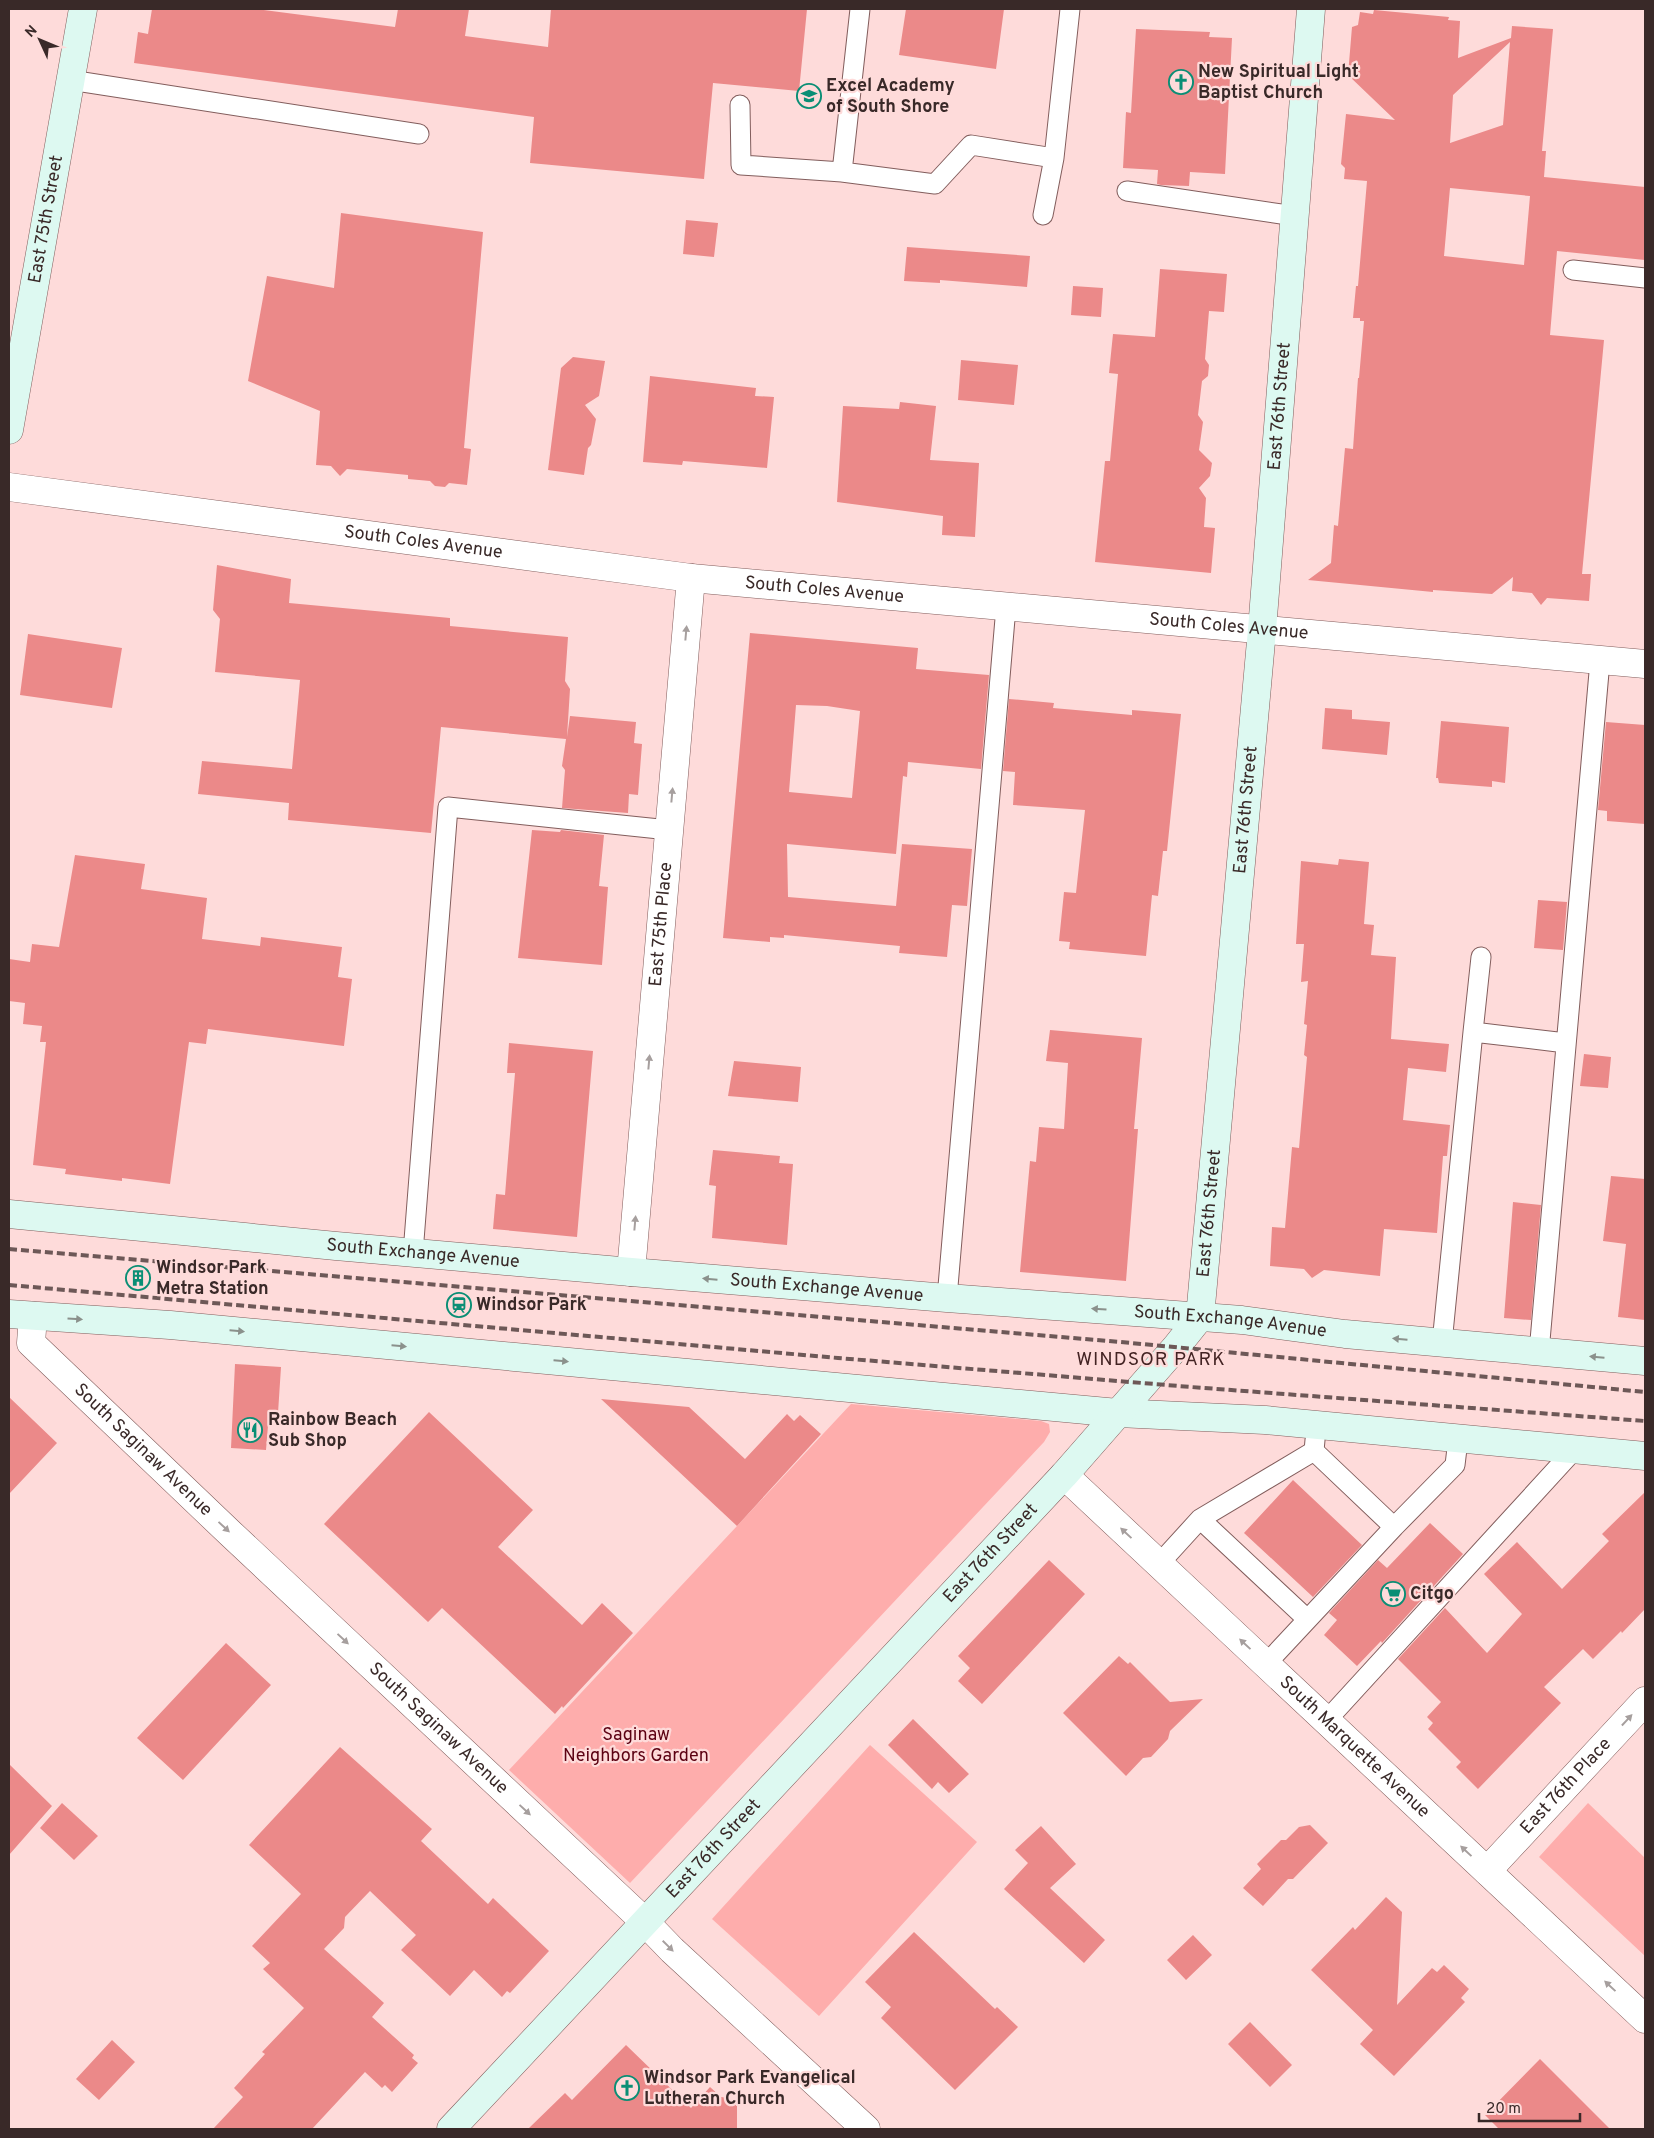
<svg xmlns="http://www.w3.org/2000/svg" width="1654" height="2138" viewBox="0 0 1654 2138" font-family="Overpass,sans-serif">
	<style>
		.green { fill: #feadac }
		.building { fill: #eb8989; fill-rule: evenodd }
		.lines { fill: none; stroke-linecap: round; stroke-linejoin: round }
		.lane-casing { stroke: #825d5c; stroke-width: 21 }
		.street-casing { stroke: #825d5c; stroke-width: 29 }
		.secondary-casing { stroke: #825d5c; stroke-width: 29 }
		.lane { stroke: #fff; stroke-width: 19 }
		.street { stroke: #fff; stroke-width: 28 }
		.secondary { stroke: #ddf9f1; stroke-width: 28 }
		.rail { stroke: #6d5857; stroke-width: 4; stroke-dasharray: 8 4; stroke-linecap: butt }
		.oneway { fill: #a69f9e }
		.oneway2 { fill: #8b918c }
		.labels { text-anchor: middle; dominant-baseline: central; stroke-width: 4.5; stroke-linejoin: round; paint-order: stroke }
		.poi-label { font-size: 18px; font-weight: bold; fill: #392928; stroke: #fedbda; text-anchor: start }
		.street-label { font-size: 18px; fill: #392928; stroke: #fedbda }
		.park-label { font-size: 18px; fill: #5c0112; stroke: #fedbda }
		.neighbourhood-label { font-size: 19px; letter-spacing: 1px; fill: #432323; stroke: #fedbda }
	</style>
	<rect width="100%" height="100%" fill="#fedbda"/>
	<path class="green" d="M 851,1404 L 1041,1421 L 1049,1424 L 1050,1432 L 1044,1442 L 630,1883 L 509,1770 Z
		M 870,1745 L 977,1842 L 819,2016 L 712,1919 Z
		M 1588,1803 L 1645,1858 L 1645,1956 L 1539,1857 Z"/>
	<path class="building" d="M 152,9 L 256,9 L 395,27 L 398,9 L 469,9 L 465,36 L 548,47 L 551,9 L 807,9 L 799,91 L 713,83 L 704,179 L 530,163 L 534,117 L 134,63 L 138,32 L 148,34 Z
		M 906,9 L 1004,9 L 996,69 L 899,55 Z
		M 1374,10 L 1449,17 L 1448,20 L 1460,21 L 1458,58 L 1511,38 L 1512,26 L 1553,29 L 1542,151 L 1546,151 L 1544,177 L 1645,187 L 1645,260 L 1557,251 L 1550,335 L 1604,340 L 1582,574 L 1591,574 L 1589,601 L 1547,598 L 1541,605 L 1532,593 L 1512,591 L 1513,577 L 1492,594 L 1433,590 L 1433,592 L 1308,580 L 1331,563 L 1334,525 L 1338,526 L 1345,448 L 1353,449 L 1358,378 L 1359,378 L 1364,321 L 1360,321 L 1360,318 L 1353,318 L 1356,286 L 1358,286 L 1367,181 L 1344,179 L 1345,168 L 1341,164 L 1346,114 L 1395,120 L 1348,75 L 1352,27 L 1358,25 L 1360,12 L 1373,14 ZM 1510,42 L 1503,125 L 1450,143 L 1453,95 ZM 1450,188 L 1530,196 L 1524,265 L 1444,256 Z
		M 1136,29 L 1210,32 L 1209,37 L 1232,38 L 1225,174 L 1190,172 L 1189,186 L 1161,185 L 1157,184 L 1158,170 L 1123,168 L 1126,112 L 1131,113 Z
		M 341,213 L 483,232 L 464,448 L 471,449 L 467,485 L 449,483 L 445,487 L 435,486 L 430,481 L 408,479 L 408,475 L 347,469 L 340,476 L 331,466 L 316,465 L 320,411 L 248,381 L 267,276 L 334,288 Z
		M 686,220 L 718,223 L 714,257 L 683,254 Z
		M 907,247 L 1030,256 L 1027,287 L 940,280 L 940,283 L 904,281 Z
		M 1160,269 L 1227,274 L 1224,312 L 1209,311 L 1205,359 L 1209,365 L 1208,376 L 1202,381 L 1198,415 L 1203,422 L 1199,450 L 1212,463 L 1210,476 L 1199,488 L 1206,498 L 1204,527 L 1215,528 L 1211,573 L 1095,562 L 1105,461 L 1110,461 L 1118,374 L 1109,373 L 1113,334 L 1155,337 Z
		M 1073,286 L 1103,288 L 1101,317 L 1071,315 Z
		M 573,357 L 605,361 L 599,396 L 585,405 L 596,419 L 591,445 L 588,448 L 584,475 L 548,470 L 561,368 Z
		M 961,360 L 1018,365 L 1014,405 L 958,400 Z
		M 650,376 L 756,388 L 755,396 L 774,397 L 767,468 L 683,461 L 682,465 L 643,462 Z
		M 900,402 L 936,406 L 930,460 L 979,463 L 975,537 L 942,535 L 943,516 L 837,502 L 843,406 L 899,409 Z
		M 217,565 L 291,579 L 289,603 L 450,618 L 450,626 L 568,637 L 565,681 L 570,689 L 567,737 L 570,716 L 636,722 L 634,743 L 642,744 L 638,795 L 629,794 L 628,813 L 562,808 L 565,770 L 562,766 L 566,739 L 441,727 L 431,833 L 288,820 L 289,803 L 198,794 L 202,761 L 292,769 L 300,680 L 215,672 L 220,619 L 213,610 Z
		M 750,633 L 918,648 L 916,669 L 989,675 L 981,769 L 908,762 L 907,777 L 903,776 L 896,854 L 787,844 L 788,897 L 896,906 L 902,844 L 972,849 L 967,906 L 952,905 L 947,957 L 899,953 L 900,946 L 784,935 L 784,938 L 770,937 L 770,942 L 723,938 ZM 796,705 L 827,706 L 860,711 L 852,798 L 789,792 Z
		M 28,634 L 122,648 L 112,708 L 20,695 Z
		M 1009,699 L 1054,703 L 1053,708 L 1132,715 L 1132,710 L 1181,714 L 1167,851 L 1163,851 L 1158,896 L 1152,895 L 1146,956 L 1069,949 L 1070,942 L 1059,941 L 1064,892 L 1076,893 L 1085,810 L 1013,805 L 1015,772 L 1003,771 Z
		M 1325,708 L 1352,710 L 1352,719 L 1390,722 L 1387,755 L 1322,749 Z
		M 1441,721 L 1509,727 L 1505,783 L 1492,781 L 1492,787 L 1439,783 L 1438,778 L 1436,778 Z
		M 1606,722 L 1645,725 L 1645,824 L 1607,821 L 1607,811 L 1598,810 Z
		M 532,830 L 560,832 L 561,830 L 604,835 L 599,886 L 608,887 L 602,965 L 518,958 Z
		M 75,855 L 145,864 L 141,889 L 207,898 L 202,939 L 260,946 L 261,937 L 342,947 L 338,977 L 352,979 L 344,1046 L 208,1029 L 206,1044 L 189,1042 L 170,1184 L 122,1178 L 122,1181 L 65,1174 L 66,1169 L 33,1165 L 46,1042 L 40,1042 L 42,1026 L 23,1024 L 25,1003 L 9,1001 L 9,959 L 30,962 L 32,944 L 59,947 Z
		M 1339,859 L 1369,862 L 1364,924 L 1374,925 L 1371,955 L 1396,957 L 1391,1039 L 1449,1044 L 1446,1072 L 1408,1068 L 1403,1120 L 1450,1125 L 1447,1156 L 1443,1156 L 1437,1233 L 1384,1229 L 1380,1276 L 1324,1270 L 1312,1278 L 1304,1269 L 1270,1266 L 1272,1227 L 1285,1228 L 1292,1147 L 1299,1148 L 1307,1057 L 1304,1055 L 1307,1025 L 1304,1024 L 1308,981 L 1301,982 L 1304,944 L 1296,944 L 1301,861 L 1338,865 Z
		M 1538,900 L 1567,902 L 1563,950 L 1534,948 Z
		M 1050,1030 L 1142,1038 L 1134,1129 L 1138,1129 L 1126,1281 L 1020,1272 L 1030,1161 L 1036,1162 L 1039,1127 L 1064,1129 L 1068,1063 L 1046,1061 Z
		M 509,1043 L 593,1051 L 577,1237 L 493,1229 L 496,1194 L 505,1195 L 515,1073 L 507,1073 Z
		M 1584,1054 L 1611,1057 L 1608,1088 L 1580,1086 Z
		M 734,1061 L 801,1067 L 798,1102 L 728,1096 Z
		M 713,1150 L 780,1156 L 779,1163 L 793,1164 L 787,1245 L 712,1238 L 716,1186 L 709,1185 Z
		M 1611,1176 L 1645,1179 L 1645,1320 L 1618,1317 L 1626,1244 L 1603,1241 Z
		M 1513,1202 L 1541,1205 L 1531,1320 L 1504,1318 Z
		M 235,1364 L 281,1367 L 278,1413 L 269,1413 L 266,1450 L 231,1448 Z
		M 9,1397 L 57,1443 L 9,1494 Z
		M 601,1399 L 689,1407 L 745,1459 L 787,1414 L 794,1421 L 800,1415 L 821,1434 L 737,1526 Z
		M 429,1412 L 533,1510 L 498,1547 L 582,1625 L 602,1603 L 633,1633 L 563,1708 L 562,1706 L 555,1714 L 442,1608 L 428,1622 L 324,1524 Z
		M 1293,1480 L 1362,1545 L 1313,1597 L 1244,1533 Z
		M 1645,1492 L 1645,1609 L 1622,1633 L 1621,1631 L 1593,1659 L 1583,1649 L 1544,1687 L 1561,1703 L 1478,1789 L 1456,1767 L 1461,1762 L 1428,1729 L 1433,1723 L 1427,1717 L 1441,1702 L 1398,1659 L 1445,1608 L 1487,1653 L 1522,1614 L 1484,1574 L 1517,1542 L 1562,1589 L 1609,1541 L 1602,1534 Z
		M 1430,1523 L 1463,1554 L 1382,1643 L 1381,1641 L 1357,1666 L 1324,1635 L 1337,1620 L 1329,1613 L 1378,1560 L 1387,1568 Z
		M 1049,1560 L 1085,1594 L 982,1704 L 958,1681 L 970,1668 L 958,1656 Z
		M 226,1643 L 271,1685 L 183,1780 L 137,1738 Z
		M 1119,1656 L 1128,1664 L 1130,1662 L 1170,1702 L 1203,1699 L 1170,1731 L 1168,1739 L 1151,1757 L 1143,1758 L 1126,1776 L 1063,1713 Z
		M 913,1719 L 969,1774 L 949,1793 L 938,1782 L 932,1789 L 888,1745 Z
		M 340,1747 L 432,1829 L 421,1841 L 488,1904 L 493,1898 L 549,1951 L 510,1993 L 507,1991 L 502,1997 L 474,1970 L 450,1996 L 401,1950 L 416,1935 L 370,1891 L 345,1917 L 344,1928 L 324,1949 L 384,2003 L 372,2017 L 414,2055 L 412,2058 L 418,2063 L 392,2092 L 385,2085 L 382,2088 L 365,2072 L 312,2129 L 213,2129 L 243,2097 L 234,2088 L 265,2054 L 262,2052 L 304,2008 L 263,1969 L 270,1963 L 252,1946 L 301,1894 L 249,1845 Z
		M 9,1764 L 52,1806 L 9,1855 Z
		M 62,1803 L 98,1836 L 74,1860 L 40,1828 Z
		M 1310,1825 L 1328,1843 L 1293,1879 L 1288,1879 L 1263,1906 L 1243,1888 L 1261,1869 L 1257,1864 L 1281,1840 L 1286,1840 L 1299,1827 Z
		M 1041,1826 L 1076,1864 L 1050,1888 L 1105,1940 L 1084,1963 L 1004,1889 L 1028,1863 L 1015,1850 Z
		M 1386,1897 L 1402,1912 L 1397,2005 L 1432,1968 L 1437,1972 L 1444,1965 L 1469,1989 L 1461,1998 L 1465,2002 L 1394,2076 L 1360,2044 L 1373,2030 L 1311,1970 L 1353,1927 L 1355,1930 Z
		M 914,1932 L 995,2009 L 997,2007 L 1018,2027 L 955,2090 L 881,2018 L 891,2007 L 865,1982 Z
		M 1193,1935 L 1212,1955 L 1186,1980 L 1167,1960 Z
		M 1250,2022 L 1292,2065 L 1270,2087 L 1228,2044 Z
		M 112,2040 L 135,2062 L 99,2100 L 76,2079 Z
		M 626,2045 L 691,2108 L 710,2087 L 721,2097 L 728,2098 L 737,2106 L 737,2129 L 528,2129 L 565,2093 L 572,2100 Z
		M 1540,2059 L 1610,2129 L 1499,2129 L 1485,2115 Z"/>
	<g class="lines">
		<defs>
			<path id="lane" d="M 860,9 L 842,172 L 935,184 L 971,145 L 1054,158 L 1070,9
				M 70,80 L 419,134
				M 740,105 L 741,165 L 842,172
				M 1127,191 L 1295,216
				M 1043,215 L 1054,158
				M 1573,270 L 1645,278
				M 1473,1032 L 1481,957
				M 413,1253 L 448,807 L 669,830
				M 947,1298 L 1006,607
				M 1442,1343 L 1473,1032 L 1566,1043
				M 1539,1352 L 1600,661
				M 1314,1451 L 1394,1527 L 1455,1465 L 1458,1440
				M 1200,1519 L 1307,1619
				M 1159,1564 L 1200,1519 L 1314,1451 L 1315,1440
				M 1266,1664 L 1394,1527
				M 1326,1721 L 1574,1450"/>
			<g id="street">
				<path id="s1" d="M 9,487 L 691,578 L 1645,664"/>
				<path id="s2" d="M 631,1272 L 691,578"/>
				<path id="s3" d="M 33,1316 L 31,1343 L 231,1534 L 644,1921 L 672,1950 L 866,2129"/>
				<path id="s4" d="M 1064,1475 L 1645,2019"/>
				<path id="s5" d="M 1487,1871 L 1645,1701"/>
			</g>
			<g id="secondary">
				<path id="s6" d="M 9,430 L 83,9"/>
				<path id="s7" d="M 9,1214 L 336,1246 L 631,1272 L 947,1298 L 1242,1320 L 1345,1334 L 1645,1361"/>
				<path d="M 9,1314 L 170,1325 L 1118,1413 L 1265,1420 L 1645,1456"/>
				<path id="s8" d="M 451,2129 L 1064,1475 L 1176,1347 L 1200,1317 L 1262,630 L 1311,9"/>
			</g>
		</defs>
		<use href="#lane" class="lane-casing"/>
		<use href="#street" class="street-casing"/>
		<use href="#secondary" class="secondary-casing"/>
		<use href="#lane" class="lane"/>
		<use href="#street" class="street"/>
		<use href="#secondary" class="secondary"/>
		<path class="rail" d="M 9,1249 L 1121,1342 L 1645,1392
			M 9,1285 L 838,1358 L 1191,1387 L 1645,1421"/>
	</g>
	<defs><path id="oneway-solid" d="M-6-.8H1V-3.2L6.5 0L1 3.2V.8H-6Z" transform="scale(1.25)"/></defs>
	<g class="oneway">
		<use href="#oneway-solid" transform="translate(686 633) rotate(-85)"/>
		<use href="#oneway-solid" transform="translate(672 795) rotate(-85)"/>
		<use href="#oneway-solid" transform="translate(649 1062) rotate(-85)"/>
		<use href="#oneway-solid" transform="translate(635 1223) rotate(-85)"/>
		<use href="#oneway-solid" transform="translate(224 1527) rotate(43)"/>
		<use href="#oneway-solid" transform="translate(1126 1533) rotate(-137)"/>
		<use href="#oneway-solid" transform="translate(343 1639) rotate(43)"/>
		<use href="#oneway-solid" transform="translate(1245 1644) rotate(-137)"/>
		<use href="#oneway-solid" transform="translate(1627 1720) rotate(-47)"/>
		<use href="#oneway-solid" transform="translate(525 1810) rotate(43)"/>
		<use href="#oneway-solid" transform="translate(1466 1851) rotate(-137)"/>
		<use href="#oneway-solid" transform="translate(668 1946) rotate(45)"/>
		<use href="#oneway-solid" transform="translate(1610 1986) rotate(-137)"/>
	</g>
	<g class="oneway2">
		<use href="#oneway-solid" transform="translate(710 1279) rotate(-175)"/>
		<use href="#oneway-solid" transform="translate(1099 1309) rotate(-176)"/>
		<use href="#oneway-solid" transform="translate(75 1319) rotate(4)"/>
		<use href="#oneway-solid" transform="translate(237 1331) rotate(5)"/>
		<use href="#oneway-solid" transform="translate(1400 1339) rotate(-175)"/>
		<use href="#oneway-solid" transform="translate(399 1346) rotate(5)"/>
		<use href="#oneway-solid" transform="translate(1597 1357) rotate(-175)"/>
		<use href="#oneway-solid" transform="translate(561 1361) rotate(5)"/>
	</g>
	<defs>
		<symbol id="church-ring" viewBox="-11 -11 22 22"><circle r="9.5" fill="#fedbda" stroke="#0a8e75" stroke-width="1.5"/><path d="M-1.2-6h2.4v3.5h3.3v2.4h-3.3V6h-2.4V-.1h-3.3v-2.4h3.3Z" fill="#0a8e75"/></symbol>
		<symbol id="school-ring" viewBox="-11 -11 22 22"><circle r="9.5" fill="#fedbda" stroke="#0a8e75" stroke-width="1.5"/><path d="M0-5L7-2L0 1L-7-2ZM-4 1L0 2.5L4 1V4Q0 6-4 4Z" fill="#0a8e75"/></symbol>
		<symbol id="building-ring" viewBox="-11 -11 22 22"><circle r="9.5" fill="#fedbda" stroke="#0a8e75" stroke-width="1.5"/><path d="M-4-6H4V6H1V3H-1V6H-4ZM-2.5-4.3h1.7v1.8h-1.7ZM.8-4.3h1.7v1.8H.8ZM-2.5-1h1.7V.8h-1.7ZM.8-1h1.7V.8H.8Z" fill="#0a8e75"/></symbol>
		<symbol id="station-ring" viewBox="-11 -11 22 22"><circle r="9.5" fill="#fedbda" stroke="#0a8e75" stroke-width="1.5"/><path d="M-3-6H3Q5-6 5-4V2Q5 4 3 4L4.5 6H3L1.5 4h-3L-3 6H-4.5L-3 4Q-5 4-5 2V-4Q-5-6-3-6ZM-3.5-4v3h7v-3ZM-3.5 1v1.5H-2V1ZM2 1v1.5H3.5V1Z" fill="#0a8e75"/></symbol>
		<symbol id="restaurant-ring" viewBox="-11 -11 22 22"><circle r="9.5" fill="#fedbda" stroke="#0a8e75" stroke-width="1.5"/><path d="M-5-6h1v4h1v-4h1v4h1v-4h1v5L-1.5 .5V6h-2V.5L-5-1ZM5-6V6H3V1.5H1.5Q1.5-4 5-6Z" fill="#0a8e75"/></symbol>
		<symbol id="supermarket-ring" viewBox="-11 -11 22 22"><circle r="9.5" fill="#fedbda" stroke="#0a8e75" stroke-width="1.5"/><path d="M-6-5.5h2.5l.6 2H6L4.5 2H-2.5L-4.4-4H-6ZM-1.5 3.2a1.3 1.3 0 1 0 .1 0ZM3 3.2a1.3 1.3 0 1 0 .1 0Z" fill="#0a8e75"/></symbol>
	</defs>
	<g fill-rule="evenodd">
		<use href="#church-ring" x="1167" y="68" width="28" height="28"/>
		<use href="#school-ring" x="795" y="82" width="28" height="28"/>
		<use href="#building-ring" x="124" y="1264" width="28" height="28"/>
		<use href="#station-ring" x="445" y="1291" width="28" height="28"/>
		<use href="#restaurant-ring" x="236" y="1416" width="28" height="28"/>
		<use href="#supermarket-ring" x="1379" y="1580" width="28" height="28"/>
		<use href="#church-ring" x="613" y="2074" width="28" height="28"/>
	</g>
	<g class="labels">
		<g class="poi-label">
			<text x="1198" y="72">New Spiritual Light<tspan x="1198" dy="21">Baptist Church</tspan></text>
			<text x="826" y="86">Excel Academy<tspan x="826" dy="21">of South Shore</tspan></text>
			<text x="156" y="1268">Windsor Park<tspan x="156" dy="21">Metra Station</tspan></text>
			<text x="476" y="1305">Windsor Park</text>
			<text x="268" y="1420">Rainbow Beach<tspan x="268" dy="21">Sub Shop</tspan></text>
			<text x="1410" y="1594">Citgo</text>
			<text x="644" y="2078">Windsor Park Evangelical<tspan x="644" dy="21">Lutheran Church</tspan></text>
		</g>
		<g class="street-label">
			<text stroke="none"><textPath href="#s6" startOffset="214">East 75th Street</textPath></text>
			<text stroke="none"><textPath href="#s8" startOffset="2019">East 76th Street</textPath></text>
			<text stroke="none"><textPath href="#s1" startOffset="418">South Coles Avenue</textPath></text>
			<text stroke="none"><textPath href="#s1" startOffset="822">South Coles Avenue</textPath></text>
			<text stroke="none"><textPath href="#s1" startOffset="1228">South Coles Avenue</textPath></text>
			<text stroke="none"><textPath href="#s8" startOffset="1614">East 76th Street</textPath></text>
			<text stroke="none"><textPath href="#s2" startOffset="349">East 75th Place</textPath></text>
			<text stroke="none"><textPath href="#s8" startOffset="1209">East 76th Street</textPath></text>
			<text stroke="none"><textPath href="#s7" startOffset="416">South Exchange Avenue</textPath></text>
			<text stroke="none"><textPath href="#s7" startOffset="821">South Exchange Avenue</textPath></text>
			<text stroke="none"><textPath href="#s7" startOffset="1226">South Exchange Avenue</textPath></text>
			<text stroke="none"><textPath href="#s3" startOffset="182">South Saginaw Avenue</textPath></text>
			<text stroke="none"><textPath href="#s8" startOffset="789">East 76th Street</textPath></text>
			<text stroke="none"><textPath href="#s3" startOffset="588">South Saginaw Avenue</textPath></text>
			<text stroke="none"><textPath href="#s4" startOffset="398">South Marquette Avenue</textPath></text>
			<text stroke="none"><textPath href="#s5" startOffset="116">East 76th Place</textPath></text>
			<text stroke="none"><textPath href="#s8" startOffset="384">East 76th Street</textPath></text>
		</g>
		<g class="park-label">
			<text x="636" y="1735">Saginaw<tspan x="636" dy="21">Neighbors Garden</tspan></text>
		</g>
		<g class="neighbourhood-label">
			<text x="1151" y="1360">WINDSOR PARK</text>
		</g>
	</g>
	<rect width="1654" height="2138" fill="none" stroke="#392928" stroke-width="20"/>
	<g transform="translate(40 40) rotate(314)" stroke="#fedbda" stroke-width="4" paint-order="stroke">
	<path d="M0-4L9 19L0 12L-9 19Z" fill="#392928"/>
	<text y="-8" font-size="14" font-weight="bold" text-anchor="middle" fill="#392928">N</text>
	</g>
	<path d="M1479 2113v8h101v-8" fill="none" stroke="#392928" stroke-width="2.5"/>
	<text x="1486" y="2113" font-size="15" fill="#392928" stroke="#fedbda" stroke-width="4" paint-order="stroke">20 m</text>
</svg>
